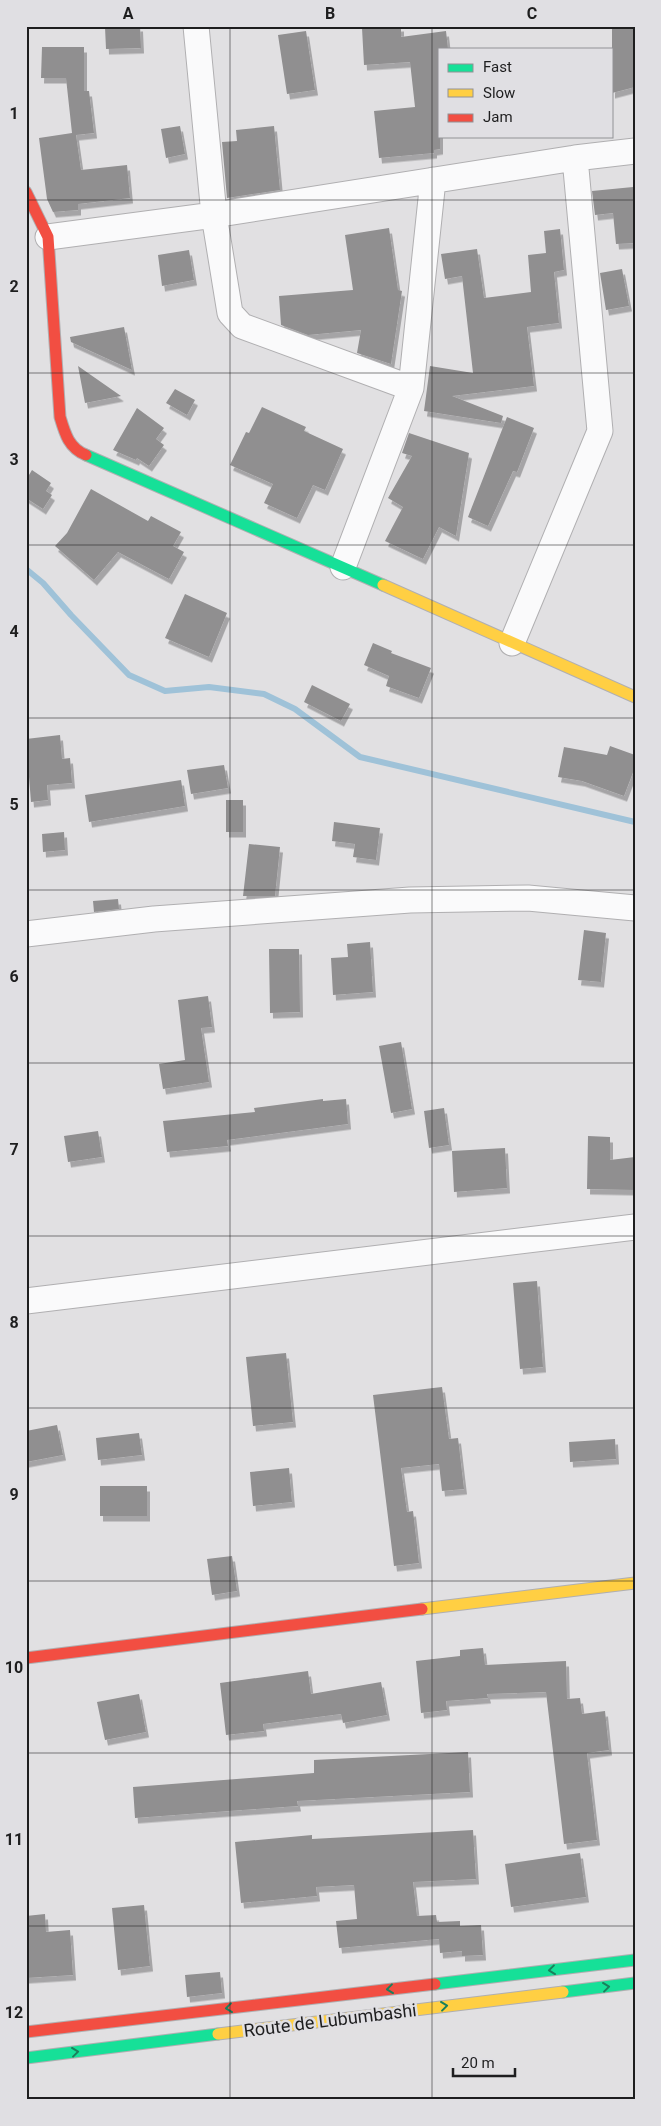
<svg xmlns="http://www.w3.org/2000/svg" width="661" height="2126" viewBox="0 0 661 2126" font-family="Roboto,sans-serif">
	<style>
		.lines { fill: none; stroke-linecap: round; stroke-linejoin: round }
		.stream { stroke: #9fc2d8; stroke-width: 6 }
		.building { fill: #908f90; filter: url(#shadow) }
		.street-casing { stroke: #b0afb1; stroke-width: 27 }
		.fast-casing { stroke: #b0afb1; stroke-width: 13 }
		.slow-casing { stroke: #b0afb1; stroke-width: 13 }
		.jam-casing { stroke: #b0afb1; stroke-width: 13 }
		.street { stroke: #fafafb; stroke-width: 25 }
		.fast { stroke: #16e098; stroke-width: 11 }
		.slow { stroke: #ffcf43; stroke-width: 11 }
		.jam { stroke: #f24e42; stroke-width: 11 }
		.oneway { stroke: #1a7f5c }
		.grid { fill: none; stroke: #1e1e1f; stroke-width: 1; stroke-opacity: 0.55 }
		.labels { text-anchor: middle; dominant-baseline: central; stroke-width: 5; stroke-linejoin: round; paint-order: stroke }
		.street-label { font-size: 18px; fill: #1e1e1f; stroke: #e0dfe3 }
		.neatline { fill: none; stroke: #1e1e1f; stroke-width: 2 }
		.grid-label { font-size: 16px; text-anchor: middle; font-weight: bold; fill: #1e1e1f }
	</style>
	<defs>
		<filter id="shadow"><feDropShadow dx="3" dy="5.5" stdDeviation="0" flood-color="#0004"/></filter>
	</defs>
	<rect width="100%" height="100%" fill="#e1e0e2"/>
	<g class="lines">
		<path class="stream" d="M 26,569 L 43,583 L 71,615 L 129,675 L 165,691 L 209,687 L 264,694 L 295,709 L 360,757 L 635,822"/>
	</g>
	<path class="building" d="M 140,26 L 141,48 L 106,49 L 105,27 Z
		M 401,26 L 401,37 L 446,31 L 448,49 L 440,49 L 440,149 L 434,150 L 434,153 L 379,158 L 374,111 L 415,107 L 410,62 L 364,65 L 362,28 Z
		M 612,26 L 635,26 L 635,87 L 612,93 Z
		M 306,31 L 315,90 L 287,94 L 278,35 Z
		M 42,47 L 84,47 L 84,91 L 89,91 L 94,133 L 76,135 L 81,170 L 127,165 L 130,198 L 78,204 L 78,210 L 53,212 L 47,199 L 39,138 L 72,133 L 66,78 L 41,78 Z
		M 180,126 L 185,154 L 166,158 L 161,129 Z
		M 274,126 L 280,190 L 227,198 L 222,142 L 237,141 L 236,130 Z
		M 633,187 L 635,243 L 616,244 L 613,213 L 595,215 L 592,191 Z
		M 389,228 L 398,290 L 402,291 L 391,364 L 357,353 L 361,330 L 308,335 L 281,325 L 279,296 L 353,290 L 345,235 Z
		M 560,229 L 564,270 L 554,272 L 559,323 L 527,327 L 534,386 L 452,396 L 503,416 L 501,423 L 424,411 L 430,366 L 473,373 L 462,276 L 445,279 L 441,254 L 477,249 L 484,298 L 531,292 L 528,255 L 546,253 L 544,231 Z
		M 189,250 L 194,280 L 162,286 L 158,255 Z
		M 622,269 L 629,306 L 606,310 L 600,273 Z
		M 124,327 L 132,370 L 71,342 L 70,337 Z
		M 78,366 L 121,396 L 85,403 Z
		M 175,389 L 195,400 L 187,415 L 166,403 Z
		M 262,407 L 306,427 L 304,431 L 343,449 L 325,490 L 313,485 L 297,518 L 264,503 L 273,484 L 230,465 L 246,432 L 249,433 Z
		M 137,408 L 164,428 L 156,439 L 164,445 L 149,466 L 137,458 L 136,460 L 113,450 Z
		M 507,417 L 534,428 L 517,472 L 513,471 L 488,526 L 468,517 Z
		M 409,433 L 469,453 L 456,536 L 439,527 L 423,559 L 385,541 L 403,507 L 388,498 L 412,456 L 402,453 Z
		M 32,470 L 51,483 L 46,491 L 52,495 L 43,509 L 26,498 L 26,480 Z
		M 91,489 L 148,521 L 151,516 L 181,532 L 173,546 L 184,552 L 169,579 L 118,552 L 94,580 L 55,546 L 67,533 Z
		M 185,594 L 227,613 L 209,657 L 165,638 Z
		M 373,643 L 392,651 L 391,653 L 431,668 L 419,698 L 386,686 L 389,676 L 364,665 Z
		M 312,685 L 350,704 L 341,721 L 304,702 Z
		M 60,735 L 62,759 L 70,758 L 72,783 L 47,785 L 48,800 L 31,802 L 26,739 Z
		M 610,746 L 635,755 L 635,767 L 624,796 L 582,781 L 558,777 L 564,747 L 607,755 Z
		M 224,765 L 228,788 L 191,794 L 187,770 Z
		M 181,780 L 185,806 L 89,822 L 85,795 Z
		M 226,800 L 243,800 L 243,832 L 226,832 Z
		M 334,822 L 380,828 L 376,860 L 353,857 L 355,844 L 332,841 Z
		M 64,832 L 65,850 L 43,852 L 42,834 Z
		M 249,844 L 280,847 L 275,896 L 243,896 Z
		M 118,899 L 119,909 L 94,912 L 93,901 Z
		M 584,930 L 606,933 L 601,982 L 578,980 Z
		M 370,942 L 373,992 L 333,995 L 331,958 L 348,957 L 347,944 Z
		M 269,949 L 299,949 L 300,1012 L 270,1013 Z
		M 208,996 L 212,1027 L 201,1028 L 209,1082 L 163,1089 L 159,1064 L 185,1060 L 178,1000 Z
		M 401,1042 L 412,1109 L 391,1113 L 379,1046 Z
		M 323,1099 L 323,1101 L 346,1099 L 348,1124 L 227,1140 L 228,1146 L 167,1152 L 163,1121 L 255,1112 L 254,1108 Z
		M 444,1108 L 449,1145 L 429,1148 L 424,1111 Z
		M 98,1131 L 102,1157 L 68,1162 L 64,1136 Z
		M 588,1136 L 610,1137 L 610,1160 L 635,1157 L 635,1190 L 587,1189 Z
		M 505,1148 L 507,1188 L 454,1192 L 452,1151 Z
		M 537,1281 L 543,1367 L 520,1369 L 513,1283 Z
		M 286,1353 L 293,1422 L 253,1426 L 246,1357 Z
		M 442,1387 L 449,1439 L 458,1438 L 464,1489 L 442,1491 L 439,1464 L 401,1468 L 407,1512 L 413,1511 L 419,1563 L 394,1566 L 373,1395 Z
		M 57,1425 L 63,1455 L 26,1462 L 26,1431 Z
		M 139,1433 L 142,1455 L 98,1460 L 96,1438 Z
		M 615,1439 L 616,1459 L 570,1462 L 569,1442 Z
		M 289,1468 L 292,1502 L 253,1506 L 250,1472 Z
		M 100,1486 L 147,1486 L 147,1516 L 100,1516 Z
		M 232,1556 L 237,1591 L 212,1595 L 207,1559 Z
		M 483,1648 L 485,1665 L 566,1661 L 567,1699 L 580,1698 L 582,1714 L 605,1711 L 609,1750 L 587,1753 L 597,1840 L 564,1844 L 546,1692 L 487,1694 L 488,1698 L 446,1701 L 447,1710 L 421,1713 L 416,1661 L 460,1656 L 460,1650 Z
		M 308,1671 L 311,1694 L 381,1682 L 387,1715 L 343,1723 L 341,1714 L 263,1724 L 264,1731 L 226,1735 L 220,1683 Z
		M 139,1694 L 146,1732 L 105,1740 L 97,1702 Z
		M 468,1752 L 470,1792 L 297,1801 L 298,1806 L 135,1818 L 133,1787 L 314,1773 L 314,1760 Z
		M 473,1830 L 476,1879 L 413,1882 L 417,1916 L 436,1915 L 437,1922 L 460,1921 L 460,1926 L 481,1925 L 483,1955 L 462,1956 L 462,1951 L 440,1953 L 439,1939 L 339,1948 L 336,1921 L 357,1919 L 354,1885 L 316,1887 L 317,1896 L 241,1903 L 235,1842 L 312,1835 L 312,1839 Z
		M 580,1853 L 586,1897 L 511,1907 L 505,1864 Z
		M 144,1905 L 150,1966 L 118,1970 L 112,1908 Z
		M 45,1914 L 46,1932 L 70,1930 L 73,1975 L 26,1978 L 26,1916 Z
		M 220,1972 L 222,1993 L 187,1997 L 185,1975 Z"/>
	<g class="lines">
		<defs>
			<path id="street" d="M 196,26 L 214,215 L 230,313 L 242,326 L 411,388
				M 48,237 L 214,215 L 575,158 L 635,151
				M 343,567 L 411,388 L 433,180
				M 512,643 L 600,431 L 575,158
				M 26,934 L 154,919 L 410,900 L 528,898 L 635,908
				M 26,1301 L 635,1227"/>
			<path id="fast" d="M 86,455 L 383,585
				M 435,1984 L 635,1960
				M 563,1992 L 635,1983
				M 26,2058 L 218,2034"/>
			<path id="slow" d="M 383,585 L 635,697
				M 422,1609 L 635,1583
				M 218,2034 L 563,1992"/>
			<path id="jam" d="M 26,192 L 48,237 L 60,417 C 65,434 69,448 86,455
				M 26,1658 L 422,1609
				M 26,2032 L 435,1984"/>
		</defs>
		<use href="#street" class="street-casing"/>
		<use href="#fast" class="fast-casing"/>
		<use href="#slow" class="slow-casing"/>
		<use href="#jam" class="jam-casing"/>
		<use href="#street" class="street"/>
		<use href="#fast" class="fast"/>
		<use href="#slow" class="slow"/>
		<use href="#jam" class="jam"/>
	</g>
	<defs><path id="oneway-chevron" d="M-2-3.5L2.5 0L-2 3.5" fill="none" stroke-width="1.6" stroke-linecap="round" stroke-linejoin="round" transform="scale(1.25)"/></defs>
	<g class="oneway">
		<use href="#oneway-chevron" transform="translate(552 1970) rotate(173)"/>
		<use href="#oneway-chevron" transform="translate(606 1987) rotate(-7)"/>
		<use href="#oneway-chevron" transform="translate(390 1989) rotate(173)"/>
		<use href="#oneway-chevron" transform="translate(444 2006) rotate(-7)"/>
		<use href="#oneway-chevron" transform="translate(229 2008) rotate(173)"/>
		<use href="#oneway-chevron" transform="translate(75 2052) rotate(-7)"/>
	</g>
	<path class="grid" d="M 230,26 L 230,2100M 432,26 L 432,2100M 26,200 L 635,200M 26,373 L 635,373M 26,545 L 635,545M 26,718 L 635,718M 26,890 L 635,890M 26,1063 L 635,1063M 26,1236 L 635,1236M 26,1408 L 635,1408M 26,1581 L 635,1581M 26,1753 L 635,1753M 26,1926 L 635,1926"/>
	<g class="labels">
		<g class="street-label">
			<text transform="translate(330 2020) rotate(-7)">Route de Lubumbashi</text>
		</g>
	</g>
	<rect width="661" height="2126" fill="none" stroke="#e0dfe3" stroke-width="55"/>
	<rect x="438" y="48" width="175" height="90" fill="#e0dfe3" stroke="#929295"/>
	<rect x="448" y="64" width="25" height="8" fill="#16e098" stroke="#929295"/>
	<text x="483" y="72" font-size="15" fill="#1e1e1f">Fast</text>
	<rect x="448" y="89" width="25" height="8" fill="#ffcf43" stroke="#929295"/>
	<text x="483" y="98" font-size="15" fill="#1e1e1f">Slow</text>
	<rect x="448" y="114" width="25" height="8" fill="#f24e42" stroke="#929295"/>
	<text x="483" y="122" font-size="15" fill="#1e1e1f">Jam</text>
	<path d="M453 2068v8h62v-8" fill="none" stroke="#1e1e1f" stroke-width="2.5"/>
	<text x="461" y="2068" font-size="15" fill="#1e1e1f" stroke="#e0dfe3" stroke-width="4" paint-order="stroke">20 m</text>
	<rect x="28" y="28" width="606" height="2070" class="neatline"/>
	<g class="grid-label">
		<text x="128" y="19">A</text>
		<text x="330" y="19">B</text>
		<text x="532" y="19">C</text>
		<text x="14" y="119">1</text>
		<text x="14" y="292">2</text>
		<text x="14" y="465">3</text>
		<text x="14" y="637">4</text>
		<text x="14" y="810">5</text>
		<text x="14" y="982">6</text>
		<text x="14" y="1155">7</text>
		<text x="14" y="1328">8</text>
		<text x="14" y="1500">9</text>
		<text x="14" y="1673">10</text>
		<text x="14" y="1845">11</text>
		<text x="14" y="2018">12</text>
	</g>
</svg>
